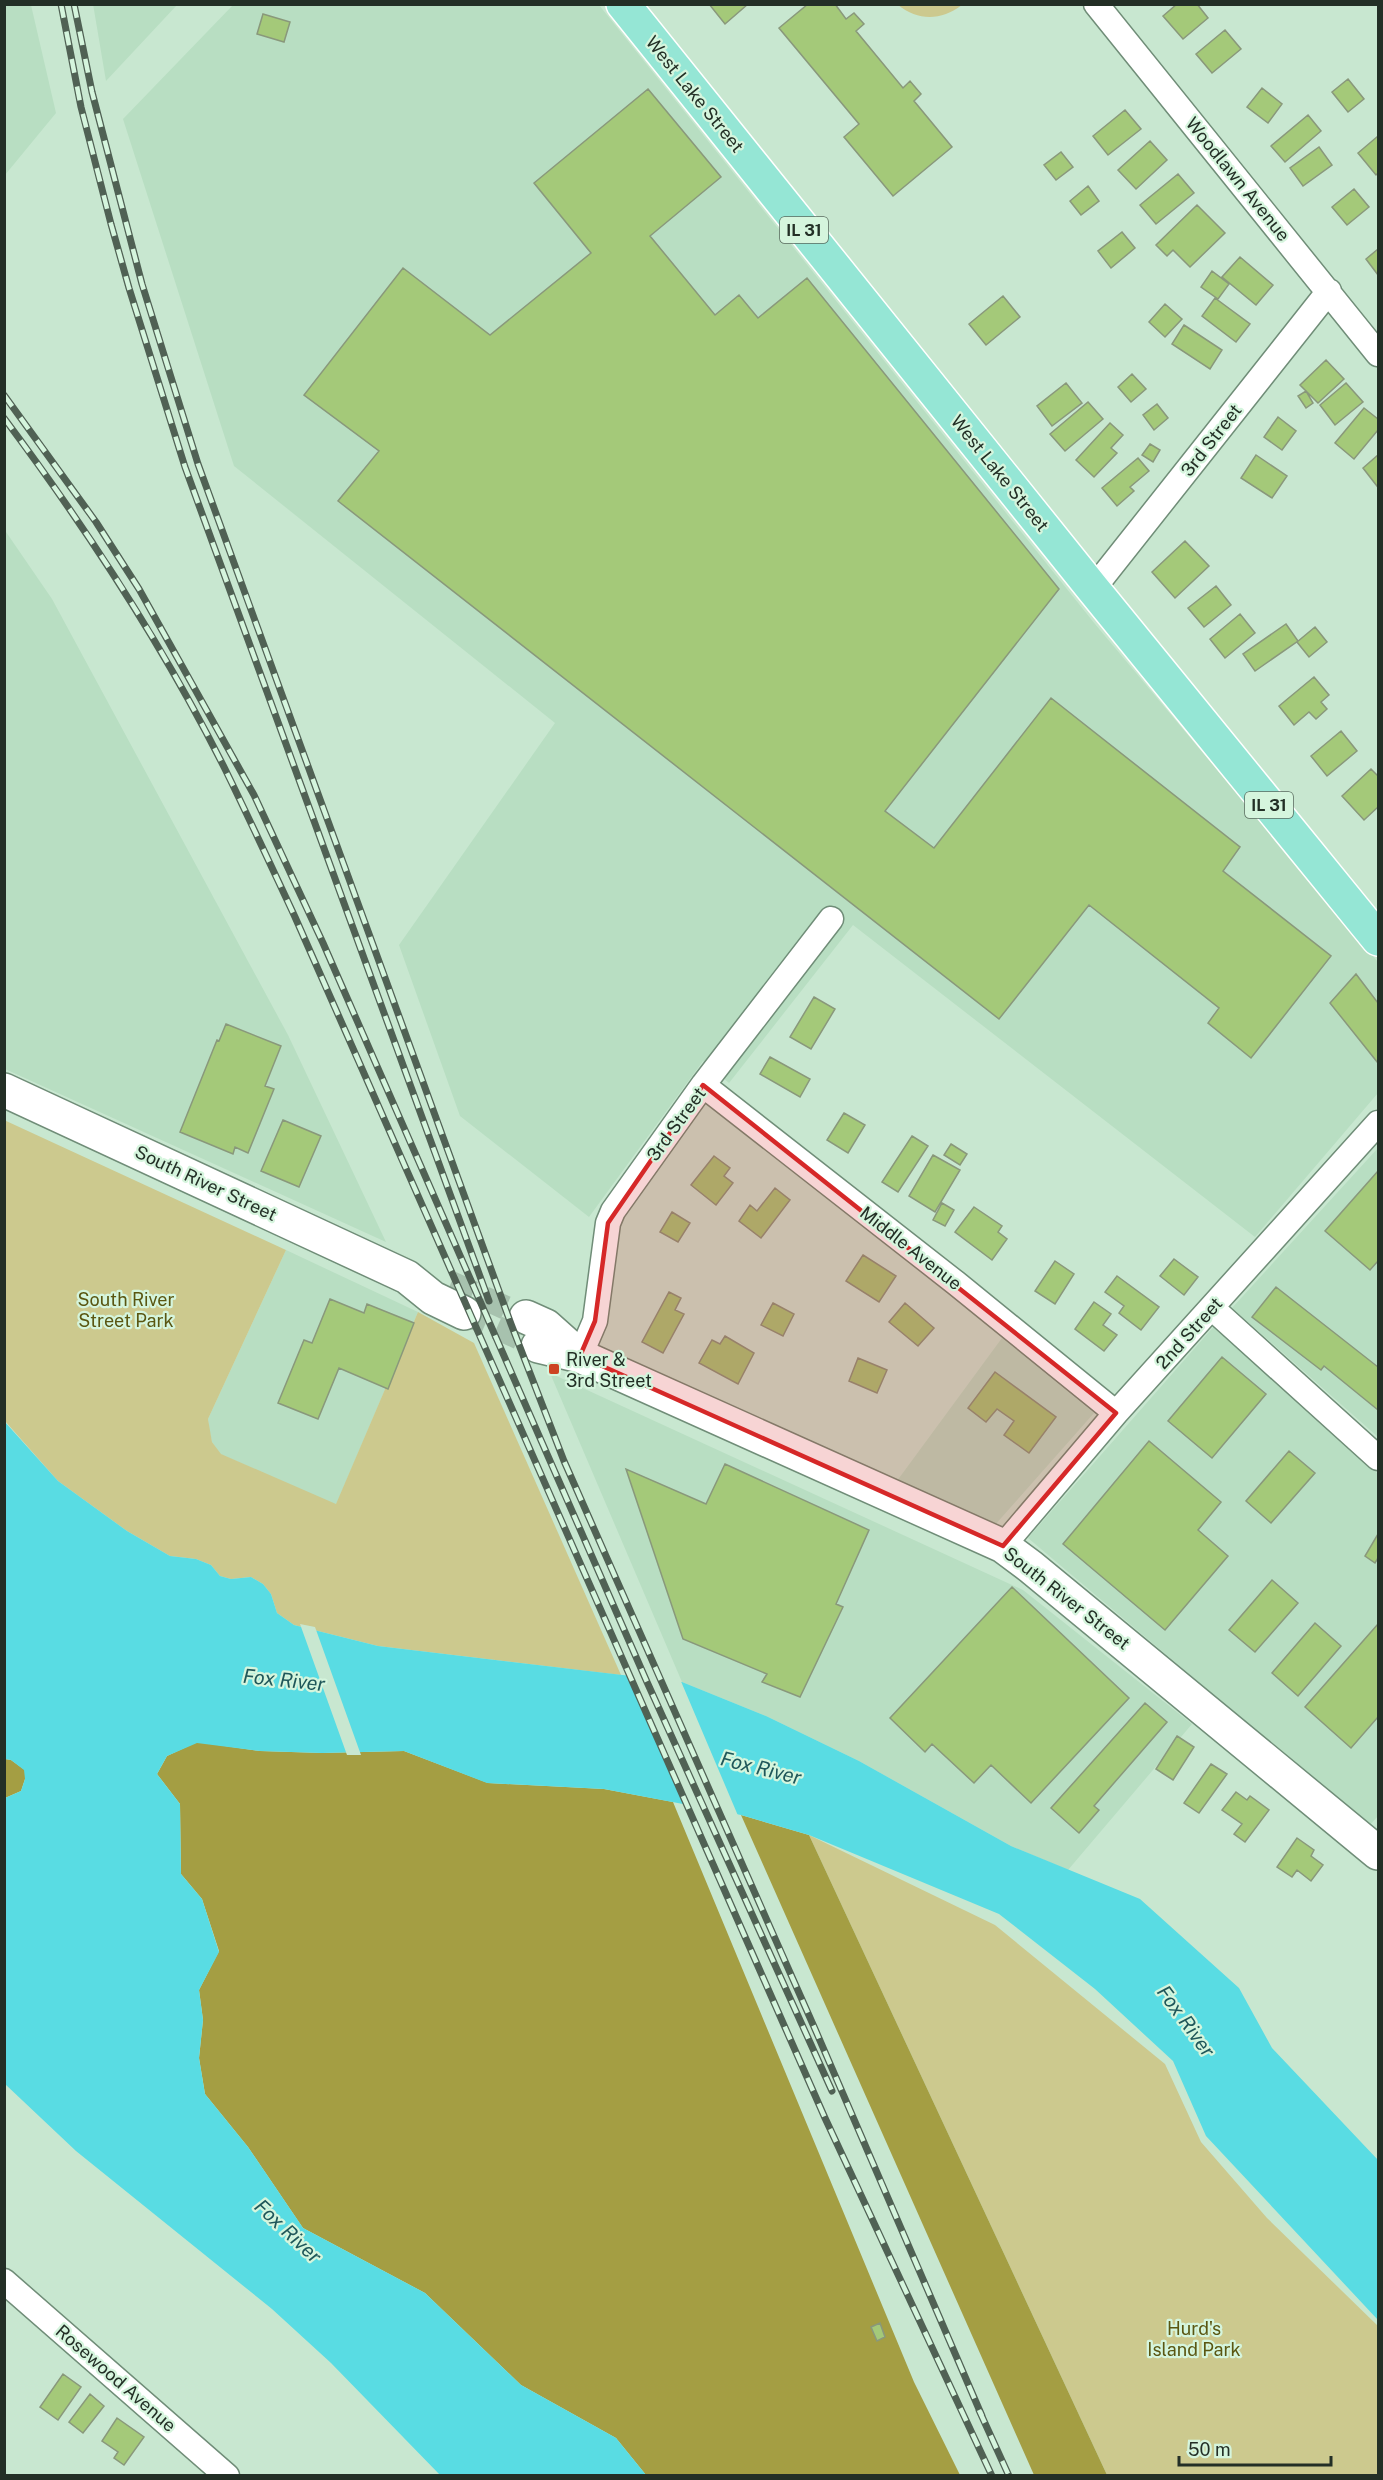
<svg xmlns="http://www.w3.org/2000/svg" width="1383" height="2480" viewBox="0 0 1383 2480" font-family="'Public Sans',sans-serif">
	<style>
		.built { fill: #b8dec2 }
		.green { fill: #ccc98e }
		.forest { fill: #a49e43 }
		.water { fill: #59dce3 }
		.pier { fill: #c8e7d0 }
		.building { fill: #a4c979; stroke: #89987b; stroke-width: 1.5 }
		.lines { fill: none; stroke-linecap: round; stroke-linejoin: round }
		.street-tunnel { stroke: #a7c2ae; stroke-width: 24; stroke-dasharray: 24 12; stroke-linecap: butt }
		.street-casing { stroke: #708d78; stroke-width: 27 }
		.secondary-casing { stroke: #708d78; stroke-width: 36 }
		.primary-casing { stroke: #fff; stroke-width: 36 }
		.street { stroke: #fff; stroke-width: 24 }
		.secondary { stroke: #fff; stroke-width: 33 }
		.primary { stroke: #95e6d5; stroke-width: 33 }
		.rail-casing { stroke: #506154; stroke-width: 7 }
		.rail { stroke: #d5f5dd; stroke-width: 4.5; stroke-dasharray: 14; stroke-linecap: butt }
		.marked { fill: #d62828; fill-opacity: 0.2; stroke: #d62828; stroke-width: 4.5; stroke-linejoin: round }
		.poi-dot { fill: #cd4322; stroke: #d5f5dd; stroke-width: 2 }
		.labels { text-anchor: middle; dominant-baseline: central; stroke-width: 4.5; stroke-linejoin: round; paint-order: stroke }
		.shield { fill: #d5f5dd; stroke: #586a5d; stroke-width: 1.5 }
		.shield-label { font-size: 16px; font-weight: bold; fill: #232f26 }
		.street-label { font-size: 18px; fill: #232f26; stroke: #d5f5dd }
		.park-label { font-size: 18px; fill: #5a5611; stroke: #d5f5dd }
		.poi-label { font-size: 18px; fill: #232f26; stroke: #d5f5dd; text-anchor: start }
		.water-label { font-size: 20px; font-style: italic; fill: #1f575a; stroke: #d5f5dd }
	</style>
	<rect width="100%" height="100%" fill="#c8e7d0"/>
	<path class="built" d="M 5,4 L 31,5 L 56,113 L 5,175 Z
		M 93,4 L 177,4 L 177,5 L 106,81 Z
		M 233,5 L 599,5 L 1095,624 L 1378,962 L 1378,1093 L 1255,1237 L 853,925 L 729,1083 L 703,1061 L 589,1217 L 460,1116 L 399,945 L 555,723 L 234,466 L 123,119 Z
		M 4,529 L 52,599 L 288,1035 L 386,1242 L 5,1069 Z
		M 1378,1148 L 1378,1437 L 1232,1308 Z
		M 286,1250 L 418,1312 L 336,1505 L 220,1454 L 212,1442 L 209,1429 L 208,1419 Z
		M 1216,1324 L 1378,1474 L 1378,1816 L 1369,1826 L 1028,1538 Z
		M 1002,1338 L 1094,1413 L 994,1526 L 894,1485 Z
		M 550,1373 L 1023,1590 L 1192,1724 L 1068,1870 L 1011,1846 L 859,1761 L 766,1716 L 682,1682 Z"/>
	<path class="green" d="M 898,5 L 962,5 C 941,21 918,21 898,5 Z
		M 4,1120 L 286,1250 L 208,1419 L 212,1442 L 221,1454 L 336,1504 L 418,1312 L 474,1343 L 621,1675 L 378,1646 L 294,1625 L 277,1613 L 271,1594 L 263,1584 L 251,1577 L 231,1579 L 220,1576 L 211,1565 L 196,1559 L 170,1556 L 127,1531 L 58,1481 L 5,1421 Z
		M 809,1835 L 995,1925 L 1165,2064 L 1201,2142 L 1267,2218 L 1378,2326 L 1378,2475 L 1107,2475 Z"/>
	<path class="forest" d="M 197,1742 L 260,1751 L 322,1753 L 404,1751 L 488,1783 L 604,1789 L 673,1802 L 914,2382 L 960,2475 L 646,2475 L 616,2438 L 521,2385 L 425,2293 L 303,2228 L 248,2147 L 205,2094 L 199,2058 L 203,2020 L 199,1990 L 219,1951 L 202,1899 L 181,1874 L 180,1804 L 157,1774 L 167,1756 Z
		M 5,1759 L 11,1760 L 25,1770 L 25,1779 L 21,1791 L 5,1798 Z
		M 741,1815 L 809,1835 L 1107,2475 L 1034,2475 Z"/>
	<path class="water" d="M 4,1421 L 58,1481 L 127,1531 L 170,1556 L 196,1559 L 211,1565 L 220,1576 L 231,1579 L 251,1577 L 263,1584 L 271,1594 L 277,1613 L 294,1625 L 378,1646 L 682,1682 L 766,1716 L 859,1761 L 1011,1846 L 1140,1899 L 1239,1988 L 1272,2048 L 1378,2160 L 1378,2320 L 1206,2136 L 1173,2061 L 1095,1989 L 999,1914 L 809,1835 L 741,1815 L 604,1789 L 487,1783 L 404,1751 L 322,1753 L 260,1751 L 197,1743 L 167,1756 L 157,1774 L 180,1804 L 181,1874 L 202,1899 L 219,1952 L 199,1990 L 203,2020 L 199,2058 L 205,2094 L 248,2147 L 303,2228 L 425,2293 L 521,2385 L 616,2438 L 646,2475 L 440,2475 L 331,2363 L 272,2309 L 76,2151 L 5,2084 L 5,1798 L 21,1791 L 25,1779 L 24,1770 L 11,1760 L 5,1759 Z"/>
	<path class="pier" d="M 300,1624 L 315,1627 L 361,1755 L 347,1755 Z
		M 628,1673 L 680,1679 L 739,1818 L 688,1808 Z"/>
	<path class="building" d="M 709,4 L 748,4 L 725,24 Z
		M 808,4 L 835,4 L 846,19 L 854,13 L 864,24 L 856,31 L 903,88 L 910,81 L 921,94 L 914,101 L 952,147 L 893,196 L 844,137 L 859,124 L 779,28 Z
		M 1177,4 L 1197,4 L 1208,18 L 1183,39 L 1163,16 Z
		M 263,14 L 290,22 L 284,42 L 257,34 Z
		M 1225,30 L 1241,49 L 1212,73 L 1196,54 Z
		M 1348,79 L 1364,99 L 1348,112 L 1332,92 Z
		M 1262,88 L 1282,104 L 1268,123 L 1247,107 Z
		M 648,89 L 721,177 L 650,236 L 715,315 L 739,295 L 758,318 L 807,278 L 1059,589 L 885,811 L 934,848 L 1051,698 L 1240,847 L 1223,871 L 1331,956 L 1251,1058 L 1208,1023 L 1219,1008 L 1089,905 L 999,1019 L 338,501 L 379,451 L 304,395 L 403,268 L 490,335 L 591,253 L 534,183 Z
		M 1125,110 L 1141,129 L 1108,155 L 1093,136 Z
		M 1308,115 L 1321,131 L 1285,162 L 1271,146 Z
		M 1378,136 L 1378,173 L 1376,175 L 1358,153 Z
		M 1150,141 L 1167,160 L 1136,189 L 1118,170 Z
		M 1319,147 L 1332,165 L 1303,186 L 1290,168 Z
		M 1061,152 L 1073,167 L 1056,180 L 1044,165 Z
		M 1178,174 L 1194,193 L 1156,224 L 1140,205 Z
		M 1088,186 L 1099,201 L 1081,215 L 1070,201 Z
		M 1354,189 L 1369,207 L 1347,225 L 1332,207 Z
		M 1197,205 L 1225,233 L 1190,267 L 1173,250 L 1167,256 L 1156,245 Z
		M 1122,232 L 1135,248 L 1111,268 L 1098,251 Z
		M 1378,249 L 1378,275 L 1366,259 Z
		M 1240,257 L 1273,285 L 1256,305 L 1222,277 Z
		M 1212,271 L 1229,284 L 1218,299 L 1201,287 Z
		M 1003,296 L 1020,317 L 986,345 L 969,324 Z
		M 1215,298 L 1250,324 L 1236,342 L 1202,316 Z
		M 1165,304 L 1182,319 L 1165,337 L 1149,322 Z
		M 1184,325 L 1222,350 L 1210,369 L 1172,344 Z
		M 1326,360 L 1344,379 L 1318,403 L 1300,385 Z
		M 1132,374 L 1146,389 L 1131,402 L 1118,387 Z
		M 1066,383 L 1082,403 L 1052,426 L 1037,406 Z
		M 1346,383 L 1363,402 L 1335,425 L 1320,405 Z
		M 1306,391 L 1313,403 L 1306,408 L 1298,396 Z
		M 1088,402 L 1103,419 L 1065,451 L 1050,434 Z
		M 1157,404 L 1168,418 L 1154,430 L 1143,415 Z
		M 1364,408 L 1378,419 L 1378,430 L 1354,459 L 1335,443 Z
		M 1278,417 L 1296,431 L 1282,450 L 1264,437 Z
		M 1110,423 L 1123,435 L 1111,448 L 1117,453 L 1094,477 L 1076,460 Z
		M 1150,444 L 1160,450 L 1153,462 L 1142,455 Z
		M 1256,455 L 1287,476 L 1272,498 L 1241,478 Z
		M 1378,455 L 1378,485 L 1377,486 L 1363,468 Z
		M 1138,458 L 1149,471 L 1130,487 L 1134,491 L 1117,506 L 1102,488 Z
		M 1185,541 L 1209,566 L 1175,598 L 1152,572 Z
		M 1216,586 L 1231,605 L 1204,627 L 1188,608 Z
		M 1240,614 L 1255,633 L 1225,658 L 1210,639 Z
		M 1286,624 L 1298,641 L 1255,671 L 1243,654 Z
		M 1315,627 L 1327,642 L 1309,657 L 1297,642 Z
		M 1314,677 L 1329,695 L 1321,702 L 1327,709 L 1316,719 L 1309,712 L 1294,725 L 1279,706 Z
		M 1341,731 L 1357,751 L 1327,776 L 1311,756 Z
		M 1371,769 L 1378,776 L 1378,807 L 1364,820 L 1342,796 Z
		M 1356,974 L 1378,1003 L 1378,1063 L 1330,1003 Z
		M 814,997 L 835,1009 L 811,1049 L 790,1037 Z
		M 226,1024 L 281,1046 L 265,1086 L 274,1089 L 248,1153 L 235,1147 L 233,1154 L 180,1132 L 217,1040 L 219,1041 Z
		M 770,1057 L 810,1079 L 800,1097 L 760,1074 Z
		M 844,1113 L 865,1125 L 848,1153 L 827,1140 Z
		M 283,1120 L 321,1136 L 299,1187 L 261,1171 Z
		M 912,1136 L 928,1146 L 898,1192 L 882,1182 Z
		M 951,1144 L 967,1154 L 960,1165 L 944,1155 Z
		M 933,1155 L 960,1170 L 935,1212 L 909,1196 Z
		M 714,1156 L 730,1168 L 724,1176 L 733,1183 L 716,1205 L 691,1185 Z
		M 1378,1171 L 1378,1261 L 1370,1270 L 1325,1231 Z
		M 775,1188 L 790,1200 L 761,1238 L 739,1221 L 750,1205 L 757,1211 Z
		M 942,1203 L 954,1210 L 945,1226 L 933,1220 Z
		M 974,1207 L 1002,1226 L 998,1232 L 1007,1239 L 992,1260 L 955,1232 Z
		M 672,1212 L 690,1223 L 678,1242 L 660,1232 Z
		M 863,1255 L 896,1276 L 879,1302 L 846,1281 Z
		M 1174,1259 L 1198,1277 L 1184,1295 L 1160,1276 Z
		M 1055,1261 L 1074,1274 L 1055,1304 L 1035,1291 Z
		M 1117,1276 L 1159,1307 L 1141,1330 L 1119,1313 L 1124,1306 L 1105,1292 Z
		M 1276,1287 L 1378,1367 L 1378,1410 L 1324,1366 L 1321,1370 L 1252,1317 Z
		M 669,1292 L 681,1298 L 675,1310 L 684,1314 L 663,1353 L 642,1342 Z
		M 330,1299 L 364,1313 L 367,1304 L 414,1323 L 388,1389 L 339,1368 L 318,1419 L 278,1403 L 304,1340 L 312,1343 Z
		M 1094,1302 L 1111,1314 L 1103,1325 L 1117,1335 L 1104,1351 L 1075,1329 Z
		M 773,1303 L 794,1314 L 783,1336 L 761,1325 Z
		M 905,1303 L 934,1328 L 918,1346 L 889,1322 Z
		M 725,1336 L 754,1353 L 738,1384 L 699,1363 L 712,1340 L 720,1344 Z
		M 1222,1357 L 1266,1394 L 1212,1458 L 1168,1421 Z
		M 858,1358 L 887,1370 L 877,1393 L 849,1381 Z
		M 995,1372 L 1056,1417 L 1029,1453 L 1004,1435 L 1014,1421 L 997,1409 L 986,1422 L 968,1408 Z
		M 1149,1441 L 1221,1502 L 1198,1530 L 1228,1556 L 1165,1630 L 1063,1544 Z
		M 1289,1451 L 1315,1473 L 1271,1523 L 1246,1501 Z
		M 725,1464 L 869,1530 L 836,1604 L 843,1607 L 800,1697 L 762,1682 L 767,1674 L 683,1639 L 626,1469 L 706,1504 Z
		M 1378,1534 L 1378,1558 L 1375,1563 L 1365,1556 Z
		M 1272,1580 L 1298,1603 L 1255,1652 L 1229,1630 Z
		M 1012,1587 L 1129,1698 L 1031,1803 L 991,1765 L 974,1783 L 932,1744 L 925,1752 L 890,1718 Z
		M 1315,1623 L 1341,1646 L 1298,1696 L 1272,1673 Z
		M 1378,1624 L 1378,1717 L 1351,1748 L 1305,1707 Z
		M 1145,1703 L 1167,1722 L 1094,1806 L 1099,1810 L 1079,1833 L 1051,1808 Z
		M 1177,1736 L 1194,1747 L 1173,1780 L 1156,1769 Z
		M 1211,1764 L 1227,1774 L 1199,1813 L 1184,1803 Z
		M 1236,1792 L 1247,1800 L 1250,1796 L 1269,1810 L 1245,1842 L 1234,1834 L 1242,1824 L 1222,1810 Z
		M 1297,1838 L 1314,1850 L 1311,1856 L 1323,1865 L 1311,1881 L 1297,1870 L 1292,1877 L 1277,1867 Z
		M 880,2323 L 885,2337 L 877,2341 L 871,2327 Z
		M 63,2374 L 81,2387 L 58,2420 L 40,2407 Z
		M 90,2394 L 104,2406 L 83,2433 L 69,2422 Z
		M 117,2418 L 144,2437 L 124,2465 L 114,2458 L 118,2452 L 102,2441 Z"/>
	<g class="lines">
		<path class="street-tunnel" d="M 451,1283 L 526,1317
			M 464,1313 L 538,1346"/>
		<defs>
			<path id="street" d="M 1096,4 L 1378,354
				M 1093,589 L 1329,291
				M 703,1085 L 956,1283 L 1116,1413
				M 1212,1308 L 1378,1458
				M 580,1356 L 595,1321 L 608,1223 L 613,1211 L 703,1085 L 831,919
				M 1003,1546 L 1116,1413 L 1378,1123
				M 4,2281 L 227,2476"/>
			<path id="secondary" d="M 4,1090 L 407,1277 L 433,1298 L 464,1313
				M 526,1317 L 546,1326 L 574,1351
				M 538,1346 L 580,1356 L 1003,1546 L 1031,1567 L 1378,1853"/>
			<path id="primary" d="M 623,4 L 1093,589 L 1378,939"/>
		</defs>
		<use href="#street" class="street-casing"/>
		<use href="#secondary" class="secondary-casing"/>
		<use href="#primary" class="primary-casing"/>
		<use href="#street" class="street"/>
		<use href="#secondary" class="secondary"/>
		<use href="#primary" class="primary"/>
		<defs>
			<path id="rail" d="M 61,4 L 81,107 L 111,224 L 129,288 L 185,467 L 489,1301
				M 74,4 L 92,92 L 142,284 L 198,464 L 511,1324 L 564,1461 L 815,2029 L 982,2416
				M 4,395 L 96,522 L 139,589 L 254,795 L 323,943 L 647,1682 L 832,2091
				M 4,418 C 87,529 163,645 225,769 C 249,818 272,868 295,917 L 825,2118 L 992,2476
				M 979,2410 L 1009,2476"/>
		</defs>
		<use href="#rail" class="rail-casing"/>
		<use href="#rail" class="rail"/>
	</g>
	<path class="marked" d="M 703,1085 L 1116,1413 L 1003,1546 L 580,1356 L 595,1321 L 608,1223 Z"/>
	<rect class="poi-dot" x="548" y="1363" width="12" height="12" rx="3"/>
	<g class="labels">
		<g class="shield">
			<rect x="780" y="217" width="48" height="26" rx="4.5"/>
			<rect x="1245" y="792" width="48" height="26" rx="4.5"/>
		</g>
		<g class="shield-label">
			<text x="804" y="230">IL 31</text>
			<text x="1269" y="805">IL 31</text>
		</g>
		<g class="street-label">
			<text transform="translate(695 94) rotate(51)">West Lake Street</text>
			<text transform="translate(1238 179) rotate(51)">Woodlawn Avenue</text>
			<text transform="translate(1211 440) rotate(-52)">3rd Street</text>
			<text transform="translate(1000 473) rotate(51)">West Lake Street</text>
			<text transform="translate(676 1124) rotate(-54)">3rd Street</text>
			<text transform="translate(206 1183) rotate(25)">South River Street</text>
			<text transform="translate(911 1248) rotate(38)">Middle Avenue</text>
			<text transform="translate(1189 1333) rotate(-48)">2nd Street</text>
			<text transform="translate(1067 1598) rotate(38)">South River Street</text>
			<text transform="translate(116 2378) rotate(41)">Rosewood Avenue</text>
		</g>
		<g class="park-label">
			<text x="126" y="1299">South River<tspan x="126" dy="21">Street Park</tspan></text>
			<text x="1194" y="2328">Hurd's<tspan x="1194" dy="21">Island Park</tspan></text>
		</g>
		<g class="poi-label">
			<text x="566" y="1359">River &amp;<tspan x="566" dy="21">3rd Street</tspan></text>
		</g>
		<g class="water-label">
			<text transform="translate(284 1680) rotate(6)">Fox River</text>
			<text transform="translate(761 1768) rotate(14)">Fox River</text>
			<text transform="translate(1186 2021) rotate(54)">Fox River</text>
			<text transform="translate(288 2231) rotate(43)">Fox River</text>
		</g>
	</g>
	<rect width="1383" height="2480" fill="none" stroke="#232f26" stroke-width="12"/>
	<path d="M1179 2456v9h152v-9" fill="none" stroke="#232f26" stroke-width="3"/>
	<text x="1188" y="2456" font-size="18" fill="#232f26" stroke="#d5f5dd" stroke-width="4.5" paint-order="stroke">50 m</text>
</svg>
